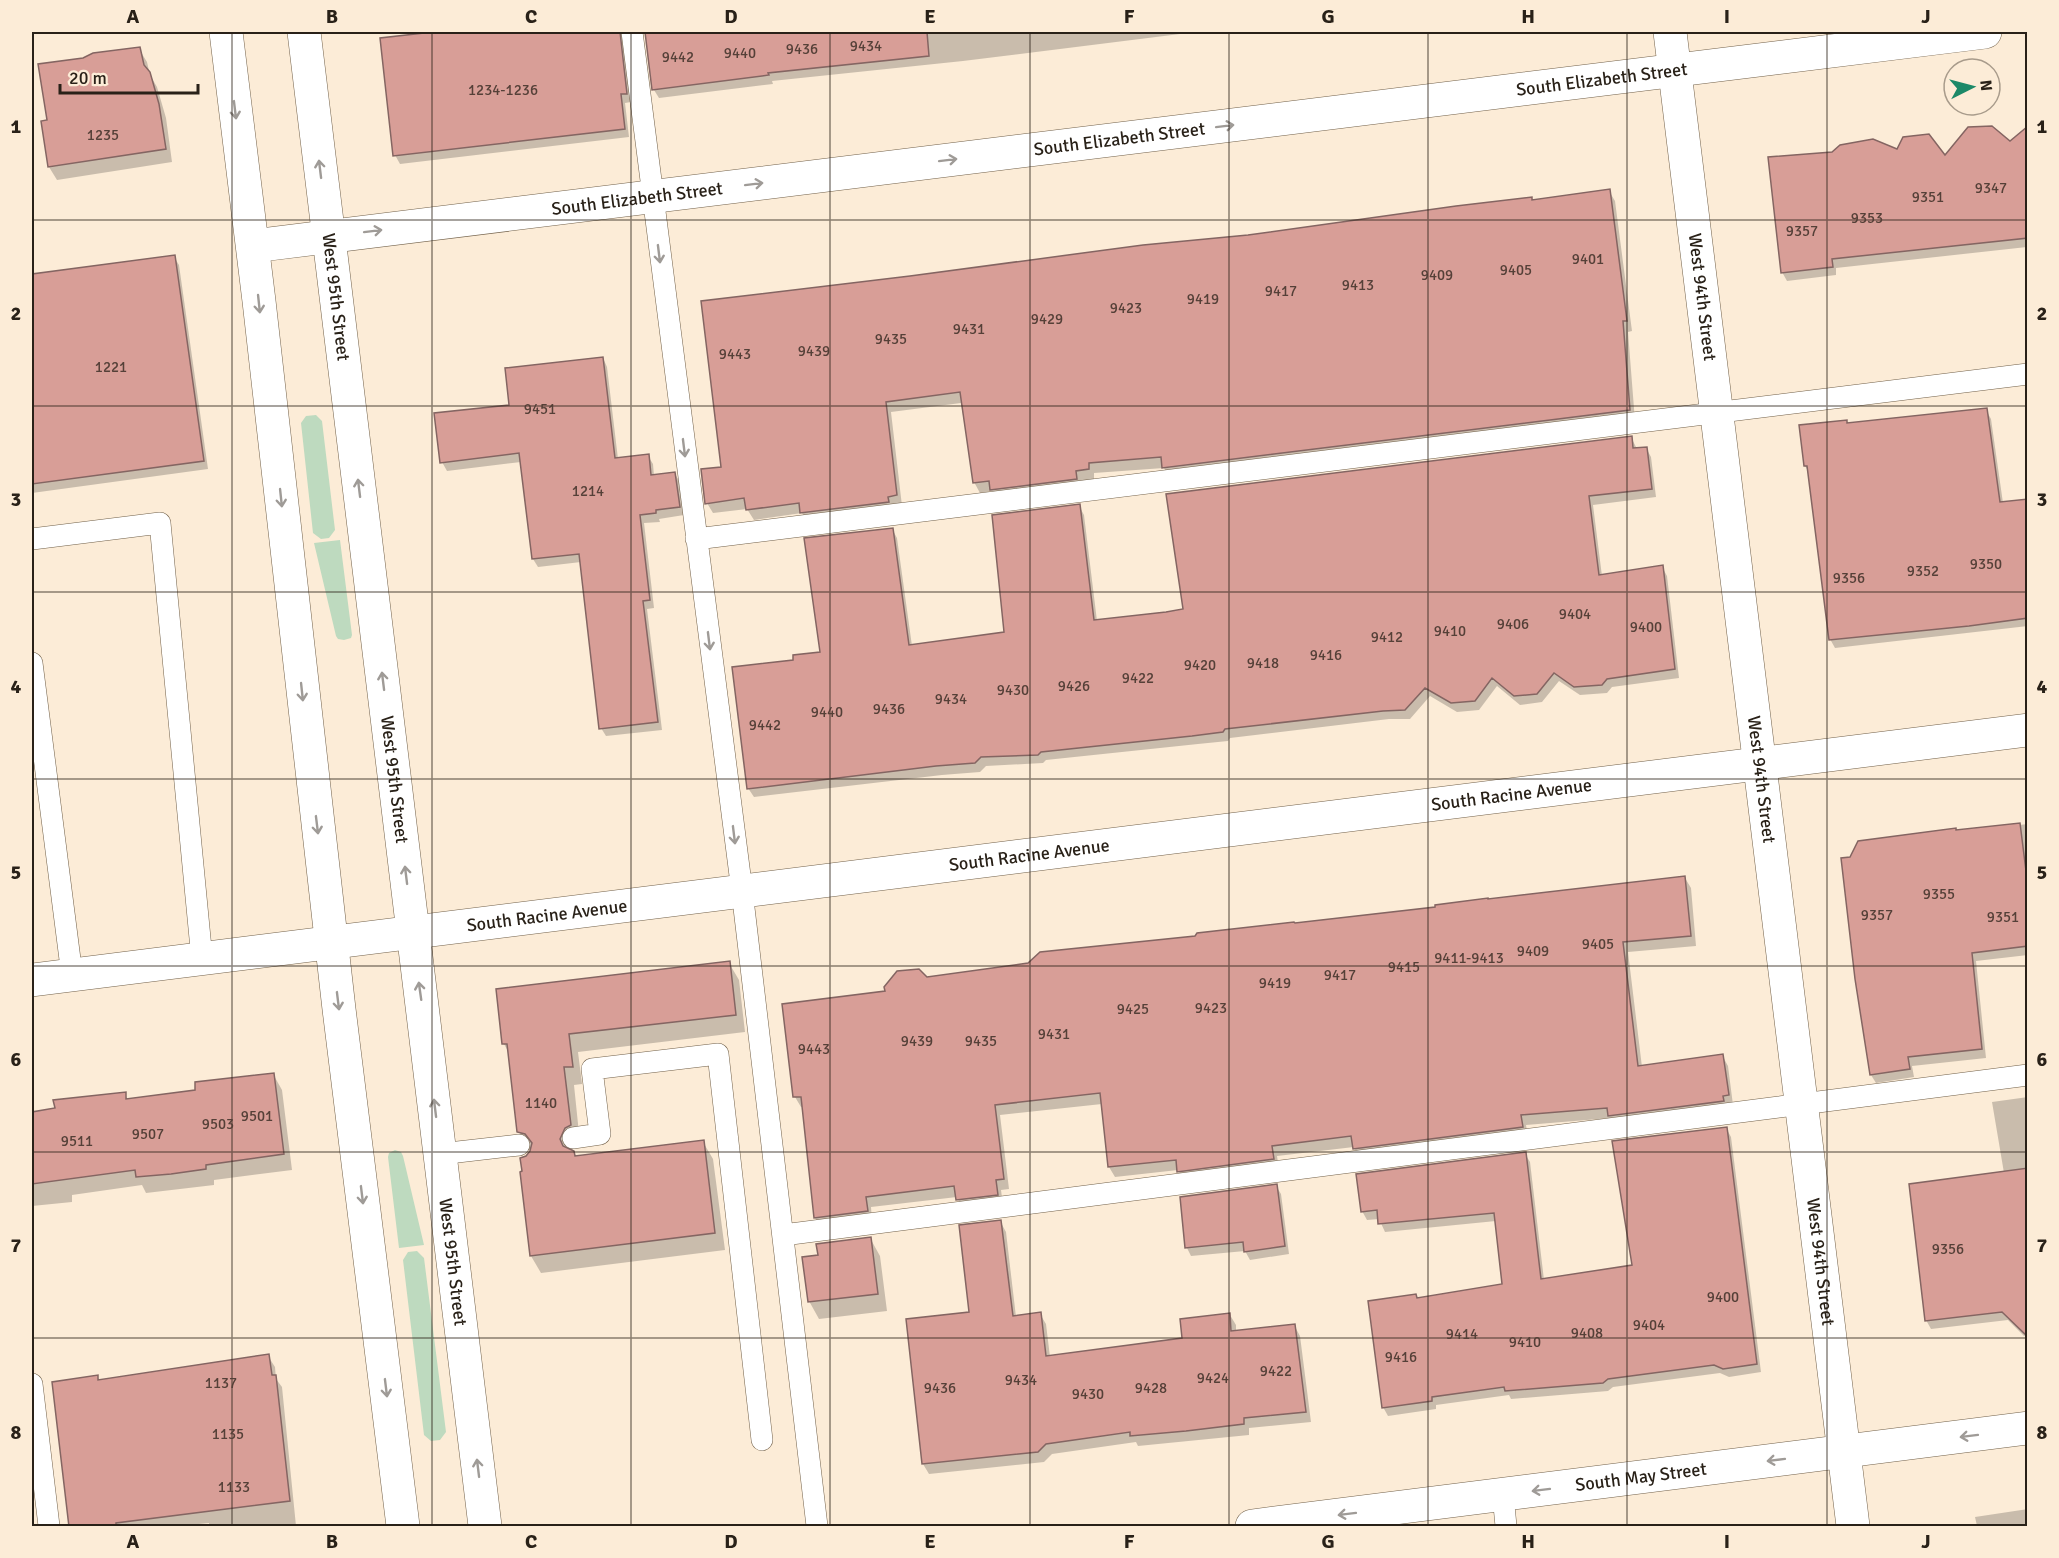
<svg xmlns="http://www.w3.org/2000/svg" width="2059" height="1558" viewBox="0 0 2059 1558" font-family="Signika,sans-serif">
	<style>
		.green { fill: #bedabf }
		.shadow { fill: #0003 }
		.building { fill: #d89e97; stroke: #846562; stroke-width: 1.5 }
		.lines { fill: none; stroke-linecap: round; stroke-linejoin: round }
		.service-casing { stroke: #72614a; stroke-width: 22 }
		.minor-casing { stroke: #72614a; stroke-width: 34 }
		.primary-casing { stroke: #72614a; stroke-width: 34 }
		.service { stroke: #fff; stroke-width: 21 }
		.minor { stroke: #fff; stroke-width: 33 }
		.primary { stroke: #fff; stroke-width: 33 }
		.oneway { stroke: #9f9b97 }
		.grid { fill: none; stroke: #292118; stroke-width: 1.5; stroke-opacity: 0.55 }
		.labels { text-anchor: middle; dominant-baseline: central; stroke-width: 5; stroke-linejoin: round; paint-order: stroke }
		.number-label { font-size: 15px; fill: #554038 }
		.street-label { font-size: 18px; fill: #292118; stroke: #fcecd7 }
		.neatline { fill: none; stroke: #292118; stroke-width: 2 }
		.grid-label { font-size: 20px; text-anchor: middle; font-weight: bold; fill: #292118 }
	</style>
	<rect width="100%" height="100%" fill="#fcecd7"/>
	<path class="green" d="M 316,415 L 322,421 L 335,530 L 329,538 L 321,539 L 313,533 L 301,423 L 306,416 Z
		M 340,540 L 352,635 L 351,638 L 344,640 L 338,639 L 336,636 L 314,543 Z
		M 395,1150 L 401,1152 L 403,1156 L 424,1245 L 399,1248 L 388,1157 L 389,1153 Z
		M 417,1251 L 424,1258 L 446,1432 L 440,1440 L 431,1441 L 424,1435 L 403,1260 L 408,1252 Z"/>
	<path class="shadow" d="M 446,32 L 628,32 L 631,102 L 625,103 L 629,137 L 400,164 L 395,155 L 382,39 Z
		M 646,32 L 1196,32 L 963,61 L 772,81 L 773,84 L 659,98 L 654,90 Z
		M 139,49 L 147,62 L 150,75 L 157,87 L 166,118 L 172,162 L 57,180 L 49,167 L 43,122 L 49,121 Z
		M 2028,128 L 2027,247 L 1836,268 L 1836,275 L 1787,281 L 1782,272 L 1898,151 L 1945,157 L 2010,143 Z
		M 1609,191 L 1615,201 L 1632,331 L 1628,332 L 1635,421 L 1170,478 L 1164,468 L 1094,473 L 1094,480 L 997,500 L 992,491 L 980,493 L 974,482 L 961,403 L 891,412 L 902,506 L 808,523 L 802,513 L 754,520 L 747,509 L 713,513 L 707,503 L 723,468 L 1248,236 L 1531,199 L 1533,201 Z
		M 174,257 L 179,265 L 208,469 L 32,493 L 32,276 Z
		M 603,358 L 607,367 L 618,459 L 648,456 L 653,464 L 654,476 L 675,474 L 680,482 L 684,515 L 659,519 L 660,522 L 644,523 L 654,608 L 647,609 L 662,730 L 606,736 L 601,728 L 581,562 L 538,567 L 533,559 L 521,462 L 447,471 L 442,462 L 511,406 Z
		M 1986,410 L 1991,419 L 2003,503 L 2028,500 L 2028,626 L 1835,648 L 1830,639 L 1810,474 L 1805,466 L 1846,421 L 1848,424 Z
		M 1631,437 L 1637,449 L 1646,448 L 1651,457 L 1656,497 L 1593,505 L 1602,576 L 1662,567 L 1667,576 L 1679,678 L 1612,687 L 1607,693 L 1580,695 L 1559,681 L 1542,702 L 1520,705 L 1497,686 L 1479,710 L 1457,712 L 1430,696 L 1410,719 L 1389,719 L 1230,738 L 1228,741 L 1198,744 L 1046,760 L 1043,763 L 986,766 L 980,772 L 942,775 L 754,797 L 748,788 L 795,661 L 822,653 L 892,529 L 897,538 L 912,646 L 1006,633 L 1079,506 L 1084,515 L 1097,621 L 1184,610 Z
		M 2028,824 L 2028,955 L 1976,961 L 1986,1058 L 1912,1066 L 1914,1077 L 1876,1083 L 1871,1075 L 1956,832 Z
		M 1685,878 L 1691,888 L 1696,946 L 1628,952 L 1642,1067 L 1722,1055 L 1728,1066 L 1733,1105 L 1616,1126 L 1611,1118 L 1526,1125 L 1528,1137 L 1360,1159 L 1354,1147 L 1277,1156 L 1279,1169 L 1184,1181 L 1178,1170 L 1115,1177 L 1109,1167 L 1102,1104 L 1000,1115 L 1009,1189 L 1001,1190 L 1003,1205 L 963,1210 L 957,1197 L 871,1207 L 872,1221 L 821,1228 L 815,1218 L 803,1107 L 801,1107 L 795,1097 L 887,992 L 927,979 L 1196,937 Z
		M 729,963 L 739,980 L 745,1032 L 578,1052 L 582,1084 L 574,1085 L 580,1143 L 574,1146 L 572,1151 L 576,1157 L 703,1142 L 713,1159 L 725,1250 L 541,1273 L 531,1256 L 527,1157 L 533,1150 L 529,1150 L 519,1132 L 510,1055 L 504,1044 Z
		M 273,1074 L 282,1090 L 292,1170 L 214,1180 L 214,1185 L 146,1193 L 142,1185 L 72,1195 L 72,1202 L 32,1206 L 32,1113 L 56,1110 L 125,1094 L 128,1100 L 197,1091 Z
		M 2028,1097 L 2028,1335 L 2024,1336 L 2008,1320 L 1931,1329 L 1926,1320 L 2004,1173 L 1992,1102 Z
		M 1726,1128 L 1731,1137 L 1761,1372 L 1729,1377 L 1720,1373 L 1613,1387 L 1608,1391 L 1511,1399 L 1509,1395 L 1436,1405 L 1436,1409 L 1388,1416 L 1383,1407 L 1418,1299 L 1504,1286 L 1496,1221 L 1385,1232 L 1379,1219 L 1367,1220 L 1362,1211 L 1525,1154 L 1530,1162 L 1544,1280 L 1633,1266 Z
		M 1276,1186 L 1281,1194 L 1289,1254 L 1250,1260 L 1245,1251 L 1191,1256 L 1187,1248 Z
		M 1000,1221 L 1006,1232 L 1016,1317 L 1040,1314 L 1046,1324 L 1050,1357 L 1184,1339 L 1230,1315 L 1236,1325 L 1236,1332 L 1294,1325 L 1300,1336 L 1311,1422 L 1249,1428 L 1249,1435 L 1138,1446 L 1136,1442 L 1052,1454 L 1044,1462 L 929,1474 L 923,1464 Z
		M 870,1238 L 880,1256 L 887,1311 L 819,1319 L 809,1301 L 819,1256 Z
		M 268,1356 L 275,1367 L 276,1379 L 282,1387 L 296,1526 L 209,1526 L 209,1523 L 179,1526 L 71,1526 L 97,1376 L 100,1381 Z
		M 2028,1509 L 2028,1526 L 1977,1526 L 1975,1517 Z"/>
	<path class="building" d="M 433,32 L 620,32 L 627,94 L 621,94 L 625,129 L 393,156 L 380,38 Z
		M 645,32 L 927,32 L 929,56 L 768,73 L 769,75 L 652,90 Z
		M 140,47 L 144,65 L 150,72 L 159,104 L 166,149 L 48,167 L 41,121 L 47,120 L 38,64 L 83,58 L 93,53 Z
		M 1992,126 L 2010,141 L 2028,126 L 2028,238 L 1832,259 L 1833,267 L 1781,273 L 1768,157 L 1832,152 L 1840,145 L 1873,139 L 1897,149 L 1903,137 L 1929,134 L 1945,155 L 1968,127 Z
		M 1610,189 L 1627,321 L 1623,321 L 1630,410 L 1162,468 L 1161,457 L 1089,463 L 1089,469 L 1076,471 L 1077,479 L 990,490 L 989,481 L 973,483 L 960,392 L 886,402 L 897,495 L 888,497 L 889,502 L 800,513 L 799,503 L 746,510 L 744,498 L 705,504 L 701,469 L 721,467 L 701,301 L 910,276 L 1143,245 L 1248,235 L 1456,206 L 1532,197 L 1532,200 Z
		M 175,255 L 204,461 L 32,484 L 32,274 Z
		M 603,357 L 615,458 L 649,454 L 651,475 L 675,472 L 680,507 L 656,510 L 656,513 L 640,515 L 650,600 L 643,601 L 658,722 L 599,729 L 579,554 L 532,559 L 519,453 L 440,463 L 434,413 L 509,405 L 505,368 Z
		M 1987,408 L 2000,502 L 2028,499 L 2028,618 L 1969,626 L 1829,640 L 1807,466 L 1804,466 L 1799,425 L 1847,420 L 1847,423 Z
		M 1632,436 L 1633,448 L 1647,447 L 1652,489 L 1589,496 L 1599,575 L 1663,565 L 1675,669 L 1607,679 L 1602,685 L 1574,687 L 1554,673 L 1537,694 L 1514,696 L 1492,678 L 1475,701 L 1451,703 L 1425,688 L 1405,710 L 1383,711 L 1225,729 L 1223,732 L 1192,736 L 1041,752 L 1038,755 L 981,757 L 975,763 L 936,766 L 747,789 L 732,667 L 793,660 L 793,655 L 820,652 L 804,538 L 893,528 L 909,645 L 1004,632 L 992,515 L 1080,504 L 1094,620 L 1166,612 L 1183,609 L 1166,494 Z
		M 2020,823 L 2028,887 L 2028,946 L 1972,953 L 1982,1049 L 1908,1057 L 1910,1069 L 1870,1075 L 1855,979 L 1841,858 L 1850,857 L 1858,841 L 1956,828 L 1956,830 Z
		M 1685,876 L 1691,936 L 1623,942 L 1638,1066 L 1723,1054 L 1729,1095 L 1723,1096 L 1724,1101 L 1608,1116 L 1607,1108 L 1521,1115 L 1523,1127 L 1353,1149 L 1351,1136 L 1272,1146 L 1274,1159 L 1177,1172 L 1176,1160 L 1108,1167 L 1100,1093 L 995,1105 L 1004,1179 L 996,1180 L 998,1195 L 956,1200 L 954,1186 L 866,1197 L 868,1211 L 814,1218 L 801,1097 L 793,1097 L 782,1004 L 885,991 L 884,987 L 897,971 L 919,969 L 927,977 L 1028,963 L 1040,952 L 1195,936 L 1197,933 L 1294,922 L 1295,923 L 1435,907 L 1435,905 L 1488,898 L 1488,899 Z
		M 730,961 L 736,1015 L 569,1034 L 573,1067 L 564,1067 L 571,1125 L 565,1128 L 560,1139 L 563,1146 L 574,1151 L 575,1156 L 704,1140 L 715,1233 L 530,1256 L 520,1172 L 522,1171 L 520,1158 L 526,1156 L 530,1151 L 532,1143 L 525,1134 L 517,1132 L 507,1044 L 502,1044 L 496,989 Z
		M 274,1073 L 284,1154 L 206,1165 L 206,1169 L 171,1174 L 136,1177 L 135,1170 L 32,1184 L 32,1112 L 55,1108 L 53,1100 L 126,1092 L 126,1099 L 195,1090 L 195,1082 Z
		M 1727,1127 L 1757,1364 L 1723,1369 L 1714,1365 L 1608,1379 L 1603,1383 L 1505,1391 L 1504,1387 L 1432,1397 L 1432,1401 L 1382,1408 L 1368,1301 L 1416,1294 L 1417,1298 L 1502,1284 L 1494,1213 L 1378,1224 L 1377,1210 L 1361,1212 L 1356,1174 L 1526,1152 L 1541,1279 L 1632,1265 L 1612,1141 Z
		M 2028,1168 L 2028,1337 L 2002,1312 L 1925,1321 L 1909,1184 Z
		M 1277,1184 L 1285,1246 L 1244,1252 L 1243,1242 L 1185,1248 L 1180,1197 Z
		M 1001,1220 L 1013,1316 L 1041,1312 L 1046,1356 L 1182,1338 L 1180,1319 L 1230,1313 L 1231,1331 L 1295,1324 L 1306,1412 L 1244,1418 L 1244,1424 L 1186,1431 L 1130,1436 L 1130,1432 L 1046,1444 L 1038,1452 L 922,1464 L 906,1319 L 969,1312 L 959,1225 Z
		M 871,1237 L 878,1294 L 808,1302 L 802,1257 L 818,1255 L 816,1244 Z
		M 269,1354 L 272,1375 L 276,1375 L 290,1501 L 116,1523 L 116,1527 L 69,1527 L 52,1382 L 98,1375 L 98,1380 Z"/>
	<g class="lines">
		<defs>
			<path id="service" d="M 632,32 L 742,891 L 817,1526
				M 32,539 L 160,523 L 202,959
				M 696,539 L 2028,374
				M 32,663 L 72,975
				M 573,1138 L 600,1134 L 592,1069 L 718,1054 L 762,1440
				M 440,1154 L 519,1145
				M 783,1235 L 2028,1075
				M 32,1384 L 49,1526
				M 1503,1495 L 1506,1526"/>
			<g id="minor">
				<path id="s1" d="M 1670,32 L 1853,1526"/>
				<path id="s2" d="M 253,246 L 1985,32"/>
				<path id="s3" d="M 32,980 L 2028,730"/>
				<path id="s4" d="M 1252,1526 L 2028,1428"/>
			</g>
			<g id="primary">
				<path d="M 226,32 L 259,301 L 339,1009 L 403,1526"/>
				<path id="s5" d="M 304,32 L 485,1526"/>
			</g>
		</defs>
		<use href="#service" class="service-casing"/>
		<use href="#minor" class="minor-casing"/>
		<use href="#primary" class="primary-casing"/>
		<use href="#service" class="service"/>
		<use href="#minor" class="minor"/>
		<use href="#primary" class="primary"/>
	</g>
	<defs><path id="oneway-shaft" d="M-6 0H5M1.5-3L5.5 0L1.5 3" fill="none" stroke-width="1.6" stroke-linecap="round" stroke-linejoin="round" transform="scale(1.5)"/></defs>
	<g class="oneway">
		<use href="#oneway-shaft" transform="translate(235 110) rotate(83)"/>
		<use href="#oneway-shaft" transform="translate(1225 126) rotate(-7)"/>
		<use href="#oneway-shaft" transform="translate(948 160) rotate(-7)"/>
		<use href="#oneway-shaft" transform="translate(320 169) rotate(-97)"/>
		<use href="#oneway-shaft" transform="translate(754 184) rotate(-7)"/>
		<use href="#oneway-shaft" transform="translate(373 231) rotate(-7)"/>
		<use href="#oneway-shaft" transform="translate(659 254) rotate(83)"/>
		<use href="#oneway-shaft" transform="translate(259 304) rotate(84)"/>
		<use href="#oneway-shaft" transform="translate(684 448) rotate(83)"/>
		<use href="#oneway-shaft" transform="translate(359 488) rotate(-97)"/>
		<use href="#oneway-shaft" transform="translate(281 498) rotate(84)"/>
		<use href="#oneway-shaft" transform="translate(709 641) rotate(83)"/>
		<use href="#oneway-shaft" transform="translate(383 681) rotate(-97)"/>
		<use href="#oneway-shaft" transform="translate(302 692) rotate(84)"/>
		<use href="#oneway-shaft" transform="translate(317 825) rotate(83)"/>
		<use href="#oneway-shaft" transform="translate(734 835) rotate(83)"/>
		<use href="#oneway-shaft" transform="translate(406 875) rotate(-97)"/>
		<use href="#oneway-shaft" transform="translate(420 991) rotate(-98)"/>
		<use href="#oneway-shaft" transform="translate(338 1001) rotate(83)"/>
		<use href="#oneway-shaft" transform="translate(435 1108) rotate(-97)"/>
		<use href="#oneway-shaft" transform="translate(362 1195) rotate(83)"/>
		<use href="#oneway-shaft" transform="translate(386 1388) rotate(83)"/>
		<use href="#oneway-shaft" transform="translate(1969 1436) rotate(173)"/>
		<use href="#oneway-shaft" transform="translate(1776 1460) rotate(173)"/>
		<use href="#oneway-shaft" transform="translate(478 1468) rotate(-97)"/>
		<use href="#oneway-shaft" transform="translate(1541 1490) rotate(173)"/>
		<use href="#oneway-shaft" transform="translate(1347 1514) rotate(173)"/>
	</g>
	<path class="grid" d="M 232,32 L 232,1526M 432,32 L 432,1526M 631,32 L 631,1526M 830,32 L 830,1526M 1030,32 L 1030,1526M 1229,32 L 1229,1526M 1428,32 L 1428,1526M 1627,32 L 1627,1526M 1827,32 L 1827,1526M 32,220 L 2028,220M 32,406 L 2028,406M 32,592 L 2028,592M 32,779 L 2028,779M 32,966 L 2028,966M 32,1152 L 2028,1152M 32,1338 L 2028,1338"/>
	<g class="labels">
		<g class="number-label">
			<text x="866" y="46">9434</text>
			<text x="802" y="49">9436</text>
			<text x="740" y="53">9440</text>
			<text x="678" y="57">9442</text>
			<text x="503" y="90">1234-1236</text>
			<text x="103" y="135">1235</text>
			<text x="1991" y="188">9347</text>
			<text x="1928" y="197">9351</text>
			<text x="1867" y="218">9353</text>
			<text x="1802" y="231">9357</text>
			<text x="1588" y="259">9401</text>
			<text x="1516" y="270">9405</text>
			<text x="1437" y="275">9409</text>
			<text x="1358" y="285">9413</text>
			<text x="1281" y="291">9417</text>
			<text x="1203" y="299">9419</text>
			<text x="1126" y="308">9423</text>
			<text x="1047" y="319">9429</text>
			<text x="969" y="329">9431</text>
			<text x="891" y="339">9435</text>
			<text x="814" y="351">9439</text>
			<text x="735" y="354">9443</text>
			<text x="111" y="367">1221</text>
			<text x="540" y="409">9451</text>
			<text x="588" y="491">1214</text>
			<text x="1986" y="564">9350</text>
			<text x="1923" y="571">9352</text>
			<text x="1849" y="578">9356</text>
			<text x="1575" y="614">9404</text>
			<text x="1513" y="624">9406</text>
			<text x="1646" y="627">9400</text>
			<text x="1450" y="631">9410</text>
			<text x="1387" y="637">9412</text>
			<text x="1326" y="655">9416</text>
			<text x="1263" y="663">9418</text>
			<text x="1200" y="665">9420</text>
			<text x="1138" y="678">9422</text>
			<text x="1074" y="686">9426</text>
			<text x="1013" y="690">9430</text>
			<text x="951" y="699">9434</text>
			<text x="889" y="709">9436</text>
			<text x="827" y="712">9440</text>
			<text x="765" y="725">9442</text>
			<text x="1939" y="894">9355</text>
			<text x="1877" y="915">9357</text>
			<text x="2003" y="917">9351</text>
			<text x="1598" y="944">9405</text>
			<text x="1533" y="951">9409</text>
			<text x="1469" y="958">9411-9413</text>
			<text x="1404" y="967">9415</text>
			<text x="1340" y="975">9417</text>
			<text x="1275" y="983">9419</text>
			<text x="1211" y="1008">9423</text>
			<text x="1133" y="1009">9425</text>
			<text x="1054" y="1034">9431</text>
			<text x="917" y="1041">9439</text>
			<text x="981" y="1041">9435</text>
			<text x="814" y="1049">9443</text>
			<text x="541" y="1103">1140</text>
			<text x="257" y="1116">9501</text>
			<text x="218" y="1124">9503</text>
			<text x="148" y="1134">9507</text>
			<text x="77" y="1141">9511</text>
			<text x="1948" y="1249">9356</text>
			<text x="1723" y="1297">9400</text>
			<text x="1649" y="1325">9404</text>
			<text x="1587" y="1333">9408</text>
			<text x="1462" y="1334">9414</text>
			<text x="1525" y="1342">9410</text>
			<text x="1401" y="1357">9416</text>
			<text x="1276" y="1371">9422</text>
			<text x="1213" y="1378">9424</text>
			<text x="1021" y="1380">9434</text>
			<text x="221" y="1383">1137</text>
			<text x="940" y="1388">9436</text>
			<text x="1151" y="1388">9428</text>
			<text x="1088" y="1394">9430</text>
			<text x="228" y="1434">1135</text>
			<text x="234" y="1487">1133</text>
		</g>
		<g class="street-label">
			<text stroke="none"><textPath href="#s2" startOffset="1359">South Elizabeth Street</textPath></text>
			<text stroke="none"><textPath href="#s2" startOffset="873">South Elizabeth Street</textPath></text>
			<text stroke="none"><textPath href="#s2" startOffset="387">South Elizabeth Street</textPath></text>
			<text stroke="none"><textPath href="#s5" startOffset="267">West 95th Street</textPath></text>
			<text stroke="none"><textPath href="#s1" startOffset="267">West 94th Street</textPath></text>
			<text stroke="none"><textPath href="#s5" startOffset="753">West 95th Street</textPath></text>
			<text stroke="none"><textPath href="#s1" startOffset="753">West 94th Street</textPath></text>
			<text stroke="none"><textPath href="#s3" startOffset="1491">South Racine Avenue</textPath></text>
			<text stroke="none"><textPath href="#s3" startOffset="1005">South Racine Avenue</textPath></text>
			<text stroke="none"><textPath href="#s3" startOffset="519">South Racine Avenue</textPath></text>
			<text stroke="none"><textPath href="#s5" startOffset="1239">West 95th Street</textPath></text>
			<text stroke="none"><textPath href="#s1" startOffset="1239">West 94th Street</textPath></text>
			<text stroke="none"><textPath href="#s4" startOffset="392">South May Street</textPath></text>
		</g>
	</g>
	<rect width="2059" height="1558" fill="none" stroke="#fcecd7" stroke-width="66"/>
	<g transform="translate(1972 87) rotate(84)"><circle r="28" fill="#fcecd7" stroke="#a89b8b" stroke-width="1.5"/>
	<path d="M0-4.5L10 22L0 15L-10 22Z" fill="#1c8968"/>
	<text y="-9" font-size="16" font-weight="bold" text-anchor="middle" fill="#292118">N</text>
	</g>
	<path d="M60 84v9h138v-9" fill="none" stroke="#292118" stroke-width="3"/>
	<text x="69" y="84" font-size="18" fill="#292118" stroke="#fcecd7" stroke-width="4.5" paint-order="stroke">20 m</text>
	<rect x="33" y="33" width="1993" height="1492" class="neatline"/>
	<g class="grid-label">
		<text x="133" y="23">A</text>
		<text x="332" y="23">B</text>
		<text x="531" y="23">C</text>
		<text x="731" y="23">D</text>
		<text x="930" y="23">E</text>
		<text x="1129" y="23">F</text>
		<text x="1328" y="23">G</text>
		<text x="1528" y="23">H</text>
		<text x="1727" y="23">I</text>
		<text x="1926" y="23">J</text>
		<text x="16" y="133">1</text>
		<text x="2042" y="133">1</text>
		<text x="16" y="320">2</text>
		<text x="2042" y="320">2</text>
		<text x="16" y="506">3</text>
		<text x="2042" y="506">3</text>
		<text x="16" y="693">4</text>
		<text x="2042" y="693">4</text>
		<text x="16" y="879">5</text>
		<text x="2042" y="879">5</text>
		<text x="16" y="1066">6</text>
		<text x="2042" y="1066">6</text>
		<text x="16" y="1252">7</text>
		<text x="2042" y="1252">7</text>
		<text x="16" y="1439">8</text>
		<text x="2042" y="1439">8</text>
		<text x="133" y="1548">A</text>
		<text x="332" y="1548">B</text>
		<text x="531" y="1548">C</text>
		<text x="731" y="1548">D</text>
		<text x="930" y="1548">E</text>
		<text x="1129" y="1548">F</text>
		<text x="1328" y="1548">G</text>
		<text x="1528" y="1548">H</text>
		<text x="1727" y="1548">I</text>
		<text x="1926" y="1548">J</text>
	</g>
</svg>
